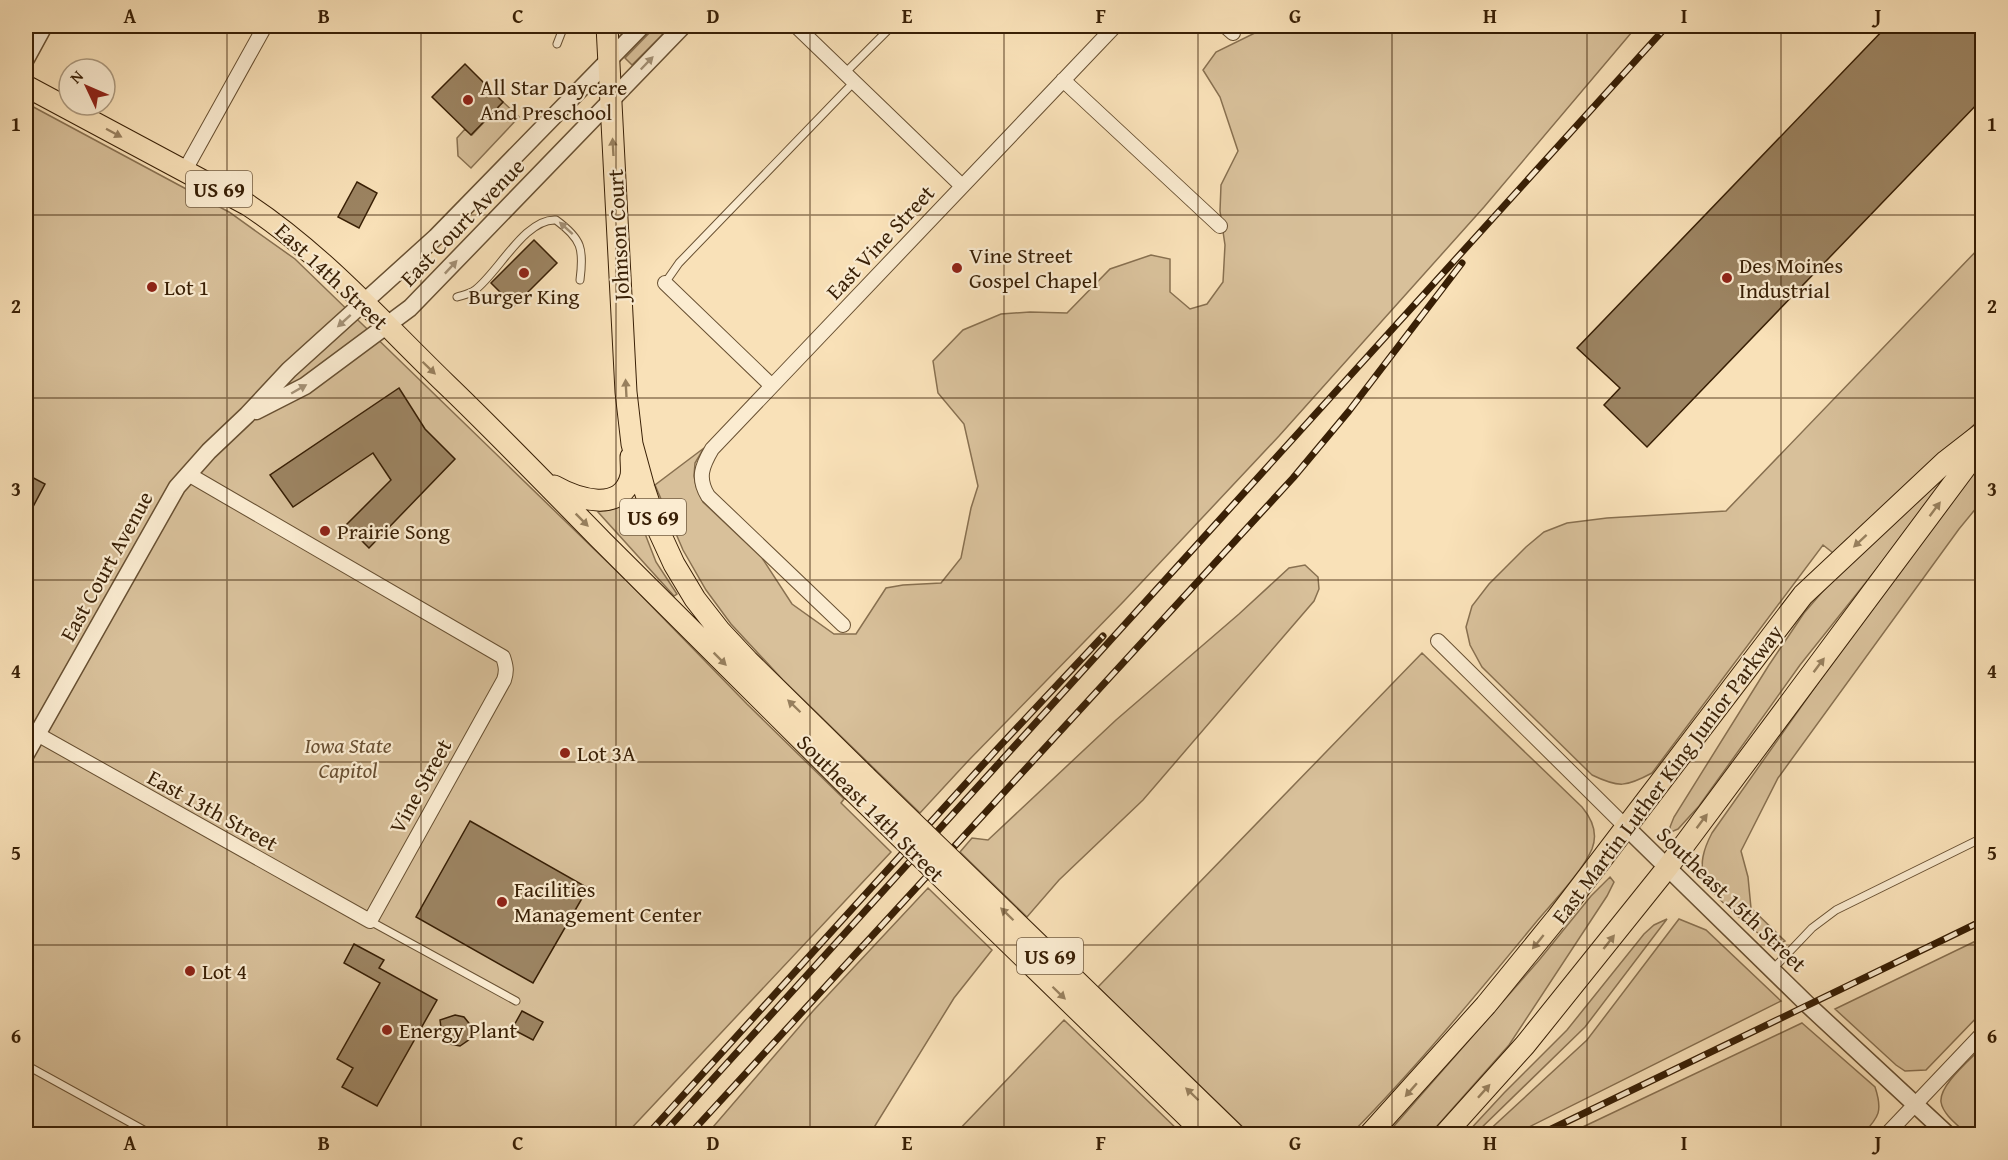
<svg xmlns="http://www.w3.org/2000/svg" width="2008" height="1160" viewBox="0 0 2008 1160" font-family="'Gentium Book Plus',serif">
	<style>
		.green { fill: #d8c09a; stroke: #887050; stroke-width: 1.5 }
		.building { fill: #9c8462; stroke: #381f05; stroke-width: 1.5 }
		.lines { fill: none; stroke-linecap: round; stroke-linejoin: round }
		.service-casing { stroke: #685032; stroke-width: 9 }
		.minor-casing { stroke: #685032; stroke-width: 16 }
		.tertiary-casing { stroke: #685032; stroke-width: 19 }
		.primary-casing { stroke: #381f05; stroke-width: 23 }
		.service { stroke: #fbecd1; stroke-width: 7 }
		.minor { stroke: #fbecd1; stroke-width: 14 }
		.tertiary { stroke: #fbecd1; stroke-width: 16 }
		.primary { stroke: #f9e1b8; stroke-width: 21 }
		.rail-casing { stroke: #381f05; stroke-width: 7 }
		.rail { stroke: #fbecd1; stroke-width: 4.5; stroke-dasharray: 14; stroke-linecap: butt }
		.primary-bridge-casing { stroke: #381f05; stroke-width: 23; stroke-linecap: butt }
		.primary-bridge { stroke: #f9e1b8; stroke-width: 21 }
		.oneway { fill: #a39075 }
		.oneway2 { fill: #98805e }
		.grid { fill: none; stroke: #381f05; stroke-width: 1.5; stroke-opacity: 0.55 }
		.poi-dot { fill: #8f2418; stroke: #fbecd1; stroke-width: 2 }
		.labels { text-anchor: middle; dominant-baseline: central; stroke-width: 4.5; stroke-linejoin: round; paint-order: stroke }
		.shield { fill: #fbecd1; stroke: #725c42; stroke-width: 1.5 }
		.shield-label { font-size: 21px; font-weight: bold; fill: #381f05 }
		.poi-label { font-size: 22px; fill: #381f05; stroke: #fbecd1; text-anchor: start }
		.street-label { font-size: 22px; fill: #381f05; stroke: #fbecd1 }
		.park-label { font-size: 22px; font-style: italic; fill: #684f32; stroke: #fbecd1 }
		.neatline { fill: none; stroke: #381f05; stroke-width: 2 }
		.grid-label { font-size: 20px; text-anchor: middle; font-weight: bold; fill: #381f05 }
	</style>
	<rect width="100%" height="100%" fill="#f9e1b8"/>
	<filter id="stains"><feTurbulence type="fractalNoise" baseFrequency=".00333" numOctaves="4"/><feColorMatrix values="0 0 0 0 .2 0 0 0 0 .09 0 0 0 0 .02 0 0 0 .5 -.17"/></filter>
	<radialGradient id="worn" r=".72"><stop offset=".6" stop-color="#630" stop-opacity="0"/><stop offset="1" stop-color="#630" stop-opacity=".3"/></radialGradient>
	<path class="green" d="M 656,26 L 671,26 L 632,65 L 625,58 Z
		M 1269,26 L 1637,26 L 1484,207 L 1279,436 L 1124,601 L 968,761 L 920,813 L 783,680 L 731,624 L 706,590 L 683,550 L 655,485 L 704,448 L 695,463 L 694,476 L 696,486 L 703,502 L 762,558 L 792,604 L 834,634 L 856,634 L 886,588 L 903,585 L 941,583 L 961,558 L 971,508 L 978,486 L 964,424 L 938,393 L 933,361 L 963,330 L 1001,314 L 1030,312 L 1067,313 L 1110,269 L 1151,255 L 1170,259 L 1170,292 L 1190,309 L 1207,304 L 1223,282 L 1225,245 L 1220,211 L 1221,185 L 1238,151 L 1220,97 L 1203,70 L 1216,52 Z
		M 503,102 L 519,117 L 471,168 L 458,156 L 457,138 L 465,129 L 472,135 Z
		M 26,103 L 229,212 L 295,259 L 628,582 L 747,704 L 844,799 L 841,803 L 891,852 L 626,1134 L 26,1134 Z
		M 1982,245 L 1982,417 L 1837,556 L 1823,545 L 1652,773 C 1626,787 1619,788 1592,775 L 1482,667 L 1470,645 L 1466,627 L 1472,606 L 1489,584 L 1526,547 L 1544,532 L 1567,523 L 1607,518 L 1726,511 Z
		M 1982,462 L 1982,501 L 1959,529 L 1778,778 L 1741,851 L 1748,877 L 1751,908 L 1785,941 L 1776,945 C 1760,937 1714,898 1706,882 C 1698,865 1704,848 1712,833 L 1885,588 Z
		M 1958,463 L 1961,463 L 1800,665 L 1699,806 L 1678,829 L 1671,832 L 1670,827 L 1674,817 L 1769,665 L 1804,613 L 1836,576 Z
		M 630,495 L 656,562 L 677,594 L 674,596 L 598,512 L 612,507 Z
		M 1305,565 L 1318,577 L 1319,589 L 1314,601 L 1143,800 L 1059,880 L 1027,917 L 960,852 L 972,838 L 988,840 L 1116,720 L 1239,614 L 1289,568 Z
		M 1422,653 L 1582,807 C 1592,819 1598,834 1592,849 C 1582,872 1553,902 1537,921 C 1477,994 1417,1067 1351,1134 L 1250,1134 L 1098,987 Z
		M 1610,877 L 1614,882 L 1607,896 L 1509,1045 L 1430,1134 L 1387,1134 L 1540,959 L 1591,896 Z
		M 928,888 L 992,950 L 954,998 L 870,1134 L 707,1134 L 813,1011 Z
		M 1667,919 L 1585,1027 L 1475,1134 L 1466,1134 L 1504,1093 L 1567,1030 L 1644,934 L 1654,925 Z
		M 1679,919 L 1706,930 L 1781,1001 L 1515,1134 L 1485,1134 L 1587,1040 Z
		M 1982,938 L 1982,1012 L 1926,1070 L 1905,1071 L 1896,1065 L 1835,1009 Z
		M 1064,1020 L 1182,1134 L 955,1134 Z
		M 1802,1023 L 1875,1087 C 1883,1111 1879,1117 1863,1134 L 1568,1134 Z
		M 1982,1047 L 1982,1134 L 1967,1134 C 1959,1126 1943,1115 1941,1102 C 1939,1085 1971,1059 1982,1047 Z"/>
	<path class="building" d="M 1887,26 L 1983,26 L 1983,98 L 1647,447 L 1604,405 L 1620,388 L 1577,348 Z
		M 465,64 L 503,102 L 471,135 L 432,97 Z
		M 357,182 L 377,193 L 359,228 L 338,217 Z
		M 534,240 L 557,263 L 514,306 L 491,283 Z
		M 399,388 L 425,429 L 455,459 L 369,548 L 346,525 L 391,480 L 373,453 L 293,507 L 270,475 Z
		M 26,474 L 45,484 L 26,520 Z
		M 470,821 L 588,888 L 533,983 L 416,917 Z
		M 354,944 L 384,960 L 379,968 L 437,1000 L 377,1106 L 342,1087 L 353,1068 L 337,1059 L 380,983 L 344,963 Z
		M 522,1011 L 543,1022 L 533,1040 L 512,1029 Z
		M 455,1015 L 464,1017 L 472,1027 L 470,1039 L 460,1046 L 450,1044 L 442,1035 L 440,1020 Z"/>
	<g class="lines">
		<defs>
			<path id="service" d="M 557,44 L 564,26
				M 845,73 L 892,26
				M 665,283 L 679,263 L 854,82
				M 457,297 C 463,295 470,294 475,290 C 498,273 525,218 556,220 C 582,239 584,249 580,280
				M 370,921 L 516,1001
				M 1773,969 L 1812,928 L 1836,910 L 1982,838
				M 26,1065 L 151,1134"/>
			<path id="minor" d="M 796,26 L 962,186
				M 1225,26 L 1233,33
				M 1063,80 L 1220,226
				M 185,170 L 265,26
				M 665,283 L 772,386
				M 843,625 L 708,496 C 697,478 702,466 712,449 L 1115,26
				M 1438,641 L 1627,828
				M 37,734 L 370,921 L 504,680 C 507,671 506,666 503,657 L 188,474
				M 1887,1134 L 1982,1034"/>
			<path id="tertiary" d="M 26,59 L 44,26
				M 256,411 L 305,386 L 410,308 L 683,26
				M 26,754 L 177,487 L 209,451 L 247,415 L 289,370 L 436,237 L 642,26
				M 1627,828 L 1808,1005 L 1947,1134"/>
			<path id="primary" d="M 607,26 L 626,392 L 632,444 L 644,488 L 657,527 L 674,564 L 695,599 L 720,631 L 748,661 L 866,777
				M 26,86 L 248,205 C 323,255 381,321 446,384 C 499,435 550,488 602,541 C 685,624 769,707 852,790
				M 554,486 C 577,499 622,514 631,476 C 632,471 631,463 631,457
				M 1370,1134 L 1486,1005 L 1556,919 L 1803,595 L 1946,461 L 1982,433
				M 1445,1134 L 1525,1045 L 1667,868 L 1982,445"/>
		</defs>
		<use href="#service" class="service-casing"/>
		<use href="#minor" class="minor-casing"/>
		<use href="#tertiary" class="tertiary-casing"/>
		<use href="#primary" class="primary-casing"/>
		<use href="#service" class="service"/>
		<use href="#minor" class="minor"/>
		<use href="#tertiary" class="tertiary"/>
		<use href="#primary" class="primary"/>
		<defs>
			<path id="rail" d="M 648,1134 L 998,748 L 1103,636
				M 663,1134 L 1667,26
				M 690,1134 L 1293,478 L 1349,411 L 1462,263
				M 1541,1134 L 1982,921"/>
		</defs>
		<use href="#rail" class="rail-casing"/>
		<use href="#rail" class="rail"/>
		<defs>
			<path id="primary-bridge" d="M 866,777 L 1234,1134
				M 852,790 L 1205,1134"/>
		</defs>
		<use href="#primary-bridge" class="primary-bridge-casing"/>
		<use href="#primary-bridge" class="primary-bridge"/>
	</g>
	<defs><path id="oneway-solid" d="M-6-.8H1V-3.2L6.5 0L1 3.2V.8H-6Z" transform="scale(1.5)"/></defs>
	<g class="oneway">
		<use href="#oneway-solid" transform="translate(647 63) rotate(-46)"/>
		<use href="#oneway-solid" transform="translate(566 228) rotate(-138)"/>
		<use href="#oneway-solid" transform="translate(451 267) rotate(-47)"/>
		<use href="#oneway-solid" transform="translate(344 321) rotate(138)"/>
		<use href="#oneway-solid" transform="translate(299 389) rotate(-30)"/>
	</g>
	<g class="oneway2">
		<use href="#oneway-solid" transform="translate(114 133) rotate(28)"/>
		<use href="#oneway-solid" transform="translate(613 147) rotate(-93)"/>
		<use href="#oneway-solid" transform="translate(429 368) rotate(44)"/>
		<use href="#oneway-solid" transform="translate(626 388) rotate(-93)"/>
		<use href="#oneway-solid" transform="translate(1935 509) rotate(-53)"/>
		<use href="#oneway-solid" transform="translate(582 520) rotate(45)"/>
		<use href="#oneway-solid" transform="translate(1860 541) rotate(137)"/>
		<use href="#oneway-solid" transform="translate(720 659) rotate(45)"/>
		<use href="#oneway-solid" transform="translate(1819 665) rotate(-53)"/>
		<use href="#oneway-solid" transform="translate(794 706) rotate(-136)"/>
		<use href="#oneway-solid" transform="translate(1702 821) rotate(-53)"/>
		<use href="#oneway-solid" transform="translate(1007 914) rotate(-136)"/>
		<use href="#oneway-solid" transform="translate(1538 942) rotate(129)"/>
		<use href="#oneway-solid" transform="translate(1609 942) rotate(-52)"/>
		<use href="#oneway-solid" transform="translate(1059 993) rotate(44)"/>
		<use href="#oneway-solid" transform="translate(1411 1090) rotate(131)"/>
		<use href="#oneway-solid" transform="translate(1484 1091) rotate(-48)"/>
		<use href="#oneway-solid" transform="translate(1192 1094) rotate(-136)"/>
	</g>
	<path class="grid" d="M 227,26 L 227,1134M 421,26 L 421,1134M 616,26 L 616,1134M 810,26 L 810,1134M 1004,26 L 1004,1134M 1198,26 L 1198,1134M 1392,26 L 1392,1134M 1587,26 L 1587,1134M 1781,26 L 1781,1134M 26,215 L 1982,215M 26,398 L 1982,398M 26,580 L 1982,580M 26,762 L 1982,762M 26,945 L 1982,945"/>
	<g class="poi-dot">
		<circle cx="468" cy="100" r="6"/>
		<circle cx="957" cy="268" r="6"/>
		<circle cx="524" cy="273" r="6"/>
		<circle cx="1727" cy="278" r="6"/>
		<circle cx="152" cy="287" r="6"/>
		<circle cx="325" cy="531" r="6"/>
		<circle cx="565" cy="753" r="6"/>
		<circle cx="502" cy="902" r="6"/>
		<circle cx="190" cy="971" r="6"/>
		<circle cx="387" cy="1030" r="6"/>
	</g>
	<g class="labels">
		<g class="shield">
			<rect x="186" y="171" width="66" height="36" rx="4.5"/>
			<rect x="620" y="499" width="66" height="36" rx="4.5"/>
			<rect x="1017" y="938" width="66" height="36" rx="4.5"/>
		</g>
		<g class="shield-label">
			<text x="219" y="189">US 69</text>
			<text x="653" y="517">US 69</text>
			<text x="1050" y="956">US 69</text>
		</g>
		<g class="poi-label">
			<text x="480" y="87">All Star Daycare<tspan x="480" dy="25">And Preschool</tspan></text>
			<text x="969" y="255">Vine Street<tspan x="969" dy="25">Gospel Chapel</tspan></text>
			<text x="1739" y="265">Des Moines<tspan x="1739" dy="25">Industrial</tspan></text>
			<text x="164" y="287">Lot 1</text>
			<text x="524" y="296" text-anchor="middle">Burger King</text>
			<text x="337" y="531">Prairie Song</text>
			<text x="577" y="753">Lot 3A</text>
			<text x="514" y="889">Facilities<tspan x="514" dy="25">Management Center</tspan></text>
			<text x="202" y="971">Lot 4</text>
			<text x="399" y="1030">Energy Plant</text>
		</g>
		<g class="street-label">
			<text transform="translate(462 222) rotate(-46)">East Court Avenue</text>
			<text transform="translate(618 235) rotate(-93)">Johnson Court</text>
			<text transform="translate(880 242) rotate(-47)">East Vine Street</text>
			<text transform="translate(332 276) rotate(43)">East 14th Street</text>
			<text transform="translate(106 566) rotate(-61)">East Court Avenue</text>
			<text transform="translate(1667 774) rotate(-53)">East Martin Luther King Junior Parkway</text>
			<text transform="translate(420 786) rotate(-61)">Vine Street</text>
			<text transform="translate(871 808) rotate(45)">Southeast 14th Street</text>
			<text transform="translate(213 810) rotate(29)">East 13th Street</text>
			<text transform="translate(1732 899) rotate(44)">Southeast 15th Street</text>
		</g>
		<g class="park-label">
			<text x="348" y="745">Iowa State<tspan x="348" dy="25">Capitol</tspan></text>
		</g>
	</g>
	<rect width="2008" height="1160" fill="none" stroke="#f9e1b8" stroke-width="66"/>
	<g transform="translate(87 87) rotate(314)"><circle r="28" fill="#fbecd1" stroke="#ad9a7f" stroke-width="1.5"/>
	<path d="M0-4.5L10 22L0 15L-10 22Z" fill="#8f2418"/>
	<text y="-9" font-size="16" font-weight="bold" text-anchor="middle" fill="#381f05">N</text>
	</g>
	<rect x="33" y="33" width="1942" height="1094" class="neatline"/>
	<g class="grid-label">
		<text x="130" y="23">A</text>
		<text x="324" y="23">B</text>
		<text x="518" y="23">C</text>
		<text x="713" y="23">D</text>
		<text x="907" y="23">E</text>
		<text x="1101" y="23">F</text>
		<text x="1295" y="23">G</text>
		<text x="1490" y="23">H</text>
		<text x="1684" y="23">I</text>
		<text x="1878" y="23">J</text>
		<text x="16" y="131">1</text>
		<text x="1992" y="131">1</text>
		<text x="16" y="313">2</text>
		<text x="1992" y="313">2</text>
		<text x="16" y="496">3</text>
		<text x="1992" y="496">3</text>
		<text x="16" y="678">4</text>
		<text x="1992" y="678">4</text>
		<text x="16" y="860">5</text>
		<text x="1992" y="860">5</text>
		<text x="16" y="1043">6</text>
		<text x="1992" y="1043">6</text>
		<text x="130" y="1150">A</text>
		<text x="324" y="1150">B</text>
		<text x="518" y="1150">C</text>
		<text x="713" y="1150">D</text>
		<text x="907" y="1150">E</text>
		<text x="1101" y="1150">F</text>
		<text x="1295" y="1150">G</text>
		<text x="1490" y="1150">H</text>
		<text x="1684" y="1150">I</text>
		<text x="1878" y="1150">J</text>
	</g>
	<rect width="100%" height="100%" filter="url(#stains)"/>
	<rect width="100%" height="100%" fill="url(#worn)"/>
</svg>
